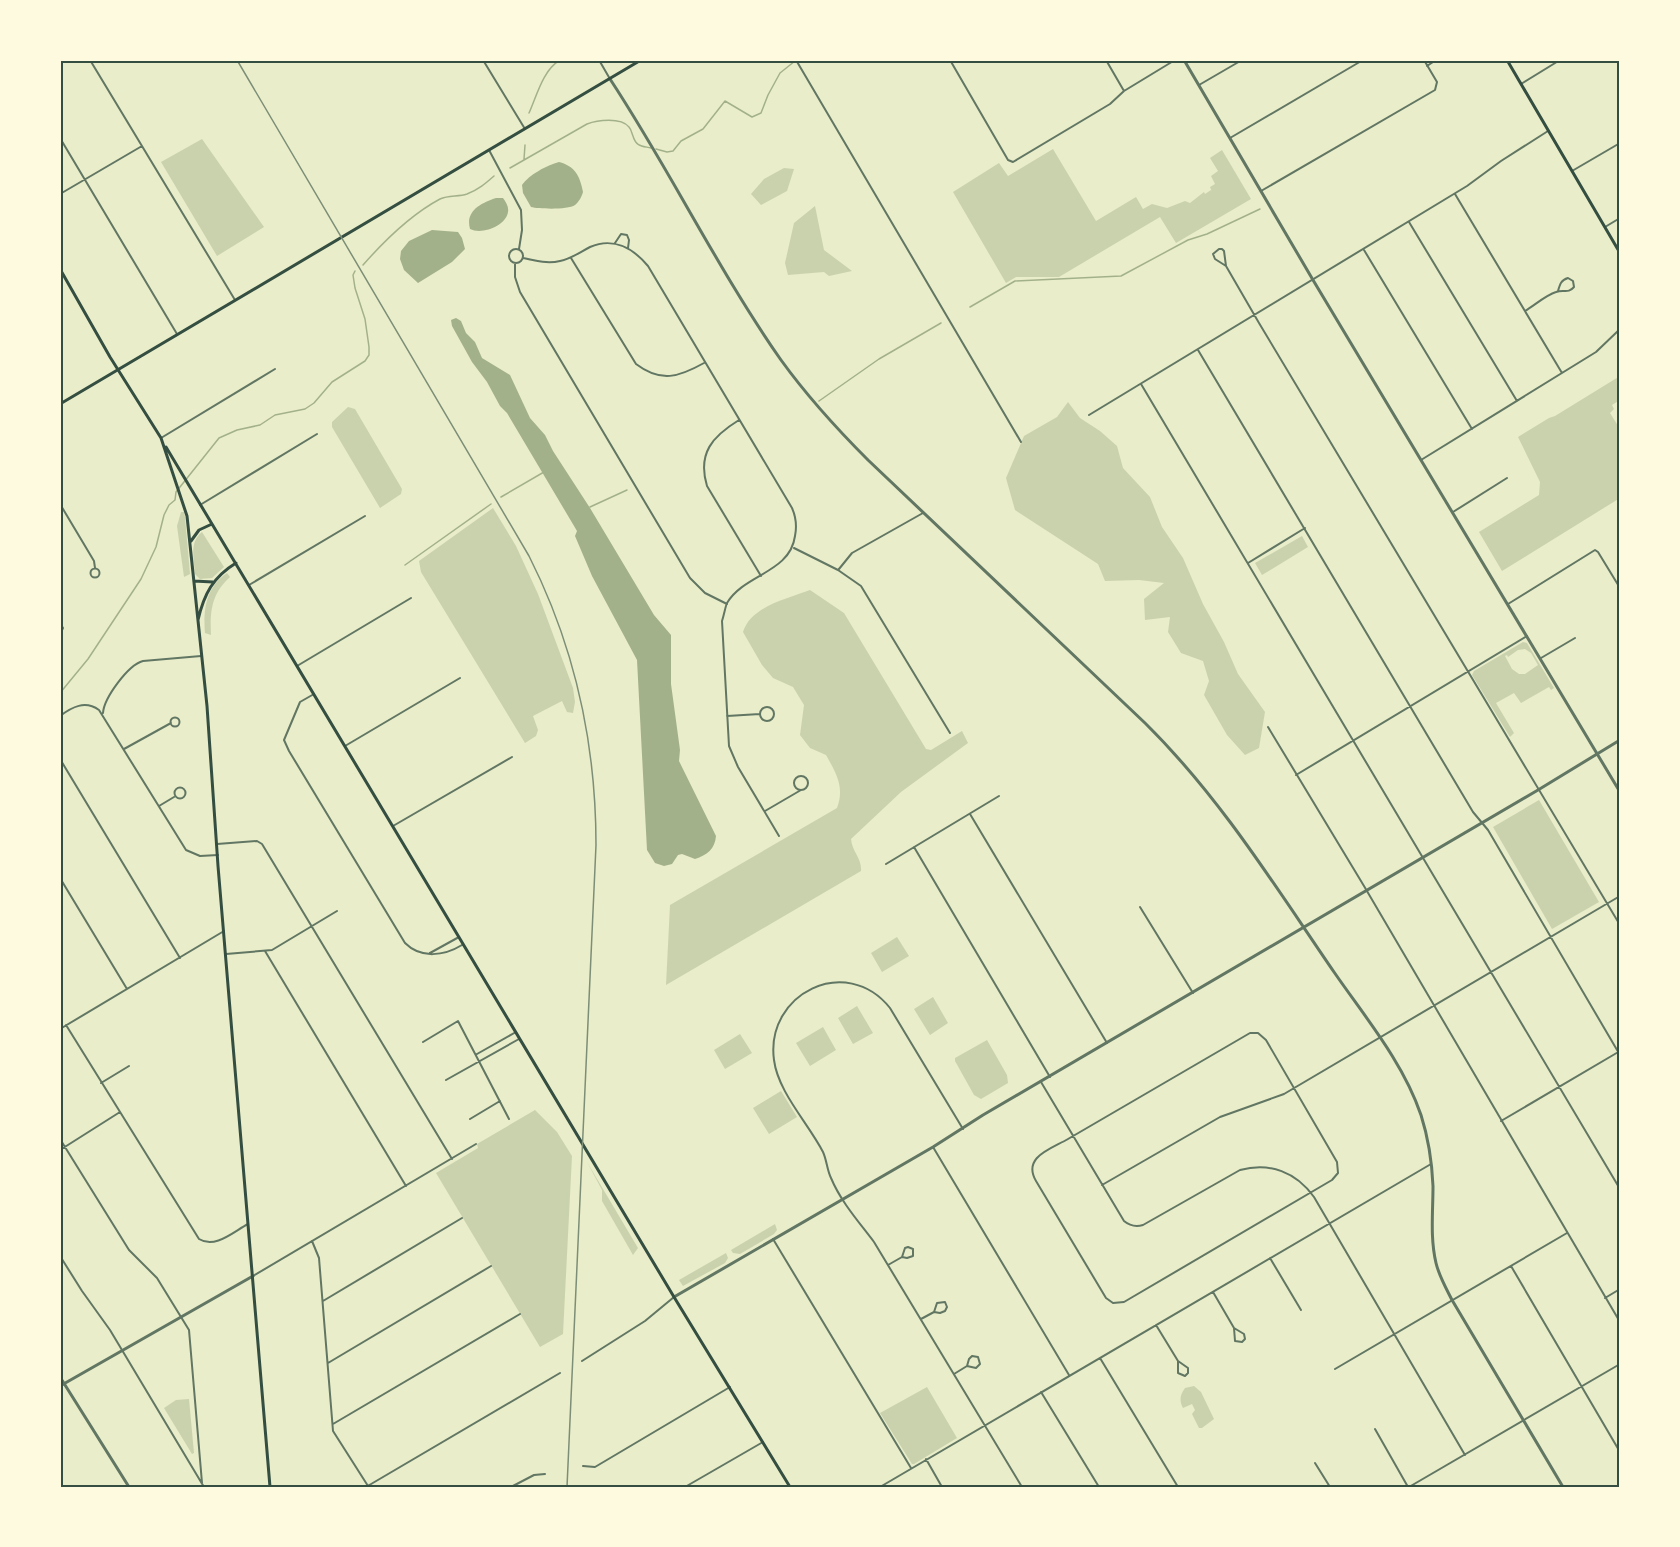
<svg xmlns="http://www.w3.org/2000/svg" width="1680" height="1547" viewBox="0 0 1680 1547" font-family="Poppins,sans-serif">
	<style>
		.green { fill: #cad2ad; fill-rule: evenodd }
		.water { fill: #a3b18a }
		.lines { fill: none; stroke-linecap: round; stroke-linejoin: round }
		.stream { stroke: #a3b18a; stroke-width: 1.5 }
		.minor { stroke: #617663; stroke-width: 2 }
		.tertiary { stroke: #617663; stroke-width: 3 }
		.secondary { stroke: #344e41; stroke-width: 3 }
		.rail { stroke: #7c8e77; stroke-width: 1.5 }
		.neatline { fill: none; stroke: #344e41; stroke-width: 2 }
	</style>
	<rect width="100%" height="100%" fill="#e9edc9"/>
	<path class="green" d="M 202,139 L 264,227 L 217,256 L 161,162 Z
		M 1053,149 L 1096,221 L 1136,197 L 1143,209 L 1152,204 L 1167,208 L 1185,201 L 1190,203 L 1204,192 L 1205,194 L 1211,190 L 1212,192 L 1210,187 L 1215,184 L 1211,176 L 1218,171 L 1210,158 L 1222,150 L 1251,199 L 1176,243 L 1160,217 L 1059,277 L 1016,277 L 1006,283 L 953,192 L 999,163 L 1008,176 Z
		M 784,168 L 794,169 L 787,191 L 761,205 L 751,194 L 764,179 Z
		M 815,206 L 824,250 L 852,271 L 829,276 L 824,272 L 788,275 L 785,263 L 794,223 Z
		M 1620,376 L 1620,400 L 1612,405 L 1614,409 L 1610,413 L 1620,429 L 1620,498 L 1502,571 L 1479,532 L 1539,495 L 1540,482 L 1518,437 L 1549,418 L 1555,416 Z
		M 1068,402 L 1080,418 L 1100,431 L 1117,446 L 1123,468 L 1150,497 L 1162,527 L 1183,558 L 1203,604 L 1224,642 L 1238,674 L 1265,712 L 1259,748 L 1245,755 L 1227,735 L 1204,695 L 1209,681 L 1203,661 L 1181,653 L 1168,632 L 1170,617 L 1145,620 L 1144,599 L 1164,583 L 1139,580 L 1105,581 L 1098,564 L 1015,510 L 1006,478 L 1024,436 L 1057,417 Z
		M 348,407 L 355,409 L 402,489 L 401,494 L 380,508 L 332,427 L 332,422 Z
		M 493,508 L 516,546 L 538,594 L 573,688 L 575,702 L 573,713 L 567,712 L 562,701 L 533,716 L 538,730 L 536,736 L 525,743 L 421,572 L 419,561 Z
		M 181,512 L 184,512 L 185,517 L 190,574 L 184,577 L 177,526 Z
		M 202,532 L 224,567 L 212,578 L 200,579 L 195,574 C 194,559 189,542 202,532 Z
		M 1302,536 L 1308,547 L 1262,575 L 1255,563 Z
		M 227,573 L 230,577 C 211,594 210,612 211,635 L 205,633 C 203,610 206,587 227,573 Z
		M 810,590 L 844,613 L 926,749 L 931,750 L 962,731 L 968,743 L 901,792 L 851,839 C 852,852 862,858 861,871 L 666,985 L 670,905 L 837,808 C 845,787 836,773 826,755 L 810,748 L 800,735 L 804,705 L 793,687 L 773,678 L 762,665 L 743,632 C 751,606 787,599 810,590 Z
		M 1523,642 L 1527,643 L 1554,688 L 1551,690 L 1549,687 L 1521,703 L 1514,693 L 1496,703 L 1514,733 L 1510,737 L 1472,675 L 1474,671 ZM 1525,649 L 1531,653 L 1538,665 L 1525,674 L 1519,674 L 1512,669 L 1505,656 L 1507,655 L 1508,657 L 1518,650 Z
		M 1539,800 L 1599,902 L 1552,929 L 1493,827 Z
		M 897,937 L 909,956 L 882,972 L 871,953 Z
		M 933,997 L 948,1023 L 930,1035 L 914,1009 Z
		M 857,1006 L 873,1033 L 853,1044 L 838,1018 Z
		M 823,1027 L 836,1050 L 810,1066 L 796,1043 Z
		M 740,1034 L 752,1053 L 725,1069 L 714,1050 Z
		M 987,1040 L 1007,1075 L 1008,1083 L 981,1099 L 974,1095 L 955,1061 L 955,1058 Z
		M 781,1091 L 797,1117 L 769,1134 L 753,1108 Z
		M 535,1110 L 557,1132 L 572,1156 L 563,1334 L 540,1347 L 436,1173 L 478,1148 L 477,1144 Z
		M 587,1162 L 638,1248 L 633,1255 L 602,1201 L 602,1190 Z
		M 775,1224 L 777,1230 L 774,1234 L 740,1254 L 733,1253 L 731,1250 Z
		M 726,1253 L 728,1258 L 725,1263 L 683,1286 L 679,1280 Z
		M 1194,1386 L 1201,1392 L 1214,1419 L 1202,1428 L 1199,1428 L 1192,1414 L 1195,1410 L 1192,1404 L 1183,1408 C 1179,1400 1180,1395 1185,1388 Z
		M 927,1387 L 957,1438 L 914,1464 L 912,1464 L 880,1413 Z
		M 189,1399 L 194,1453 L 192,1454 L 164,1408 L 176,1400 Z"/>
	<path class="water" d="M 559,162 C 575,166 580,176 583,192 C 582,196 579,202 575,205 C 568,210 539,209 531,207 L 523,193 L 522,185 C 529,175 547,165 559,162 Z
		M 496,198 L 503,198 C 506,202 509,207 508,212 C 506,226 482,235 470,229 C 465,211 481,203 496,198 Z
		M 432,230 L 458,232 L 462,238 L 465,249 L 452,262 L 418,283 L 404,270 L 400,259 L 401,251 L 409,241 Z
		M 456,318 L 461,321 L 466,333 L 475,342 L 482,358 L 510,375 L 530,418 L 545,435 L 553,451 L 590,508 L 654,615 L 671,635 L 671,684 L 680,750 L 679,761 L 716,836 C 715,849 707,855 695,859 L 682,854 L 678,855 L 672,864 L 664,866 L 655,863 L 647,850 L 637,660 L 592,576 L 575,536 L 577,531 L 507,413 L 500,406 L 487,382 L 472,362 L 452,326 L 451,320 Z"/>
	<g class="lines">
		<path class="stream" d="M 529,113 C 537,95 543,70 560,60
			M 656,149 L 667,152 L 673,151 L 681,141 L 703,129 L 725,101 L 752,117 L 761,113 L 768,95 L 780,73 L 795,61
			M 524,159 L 525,145
			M 510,168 L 587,124 C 597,120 621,117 629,127 C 631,129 632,134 633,136 C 636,147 643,146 651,148
			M 363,265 C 385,240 410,215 440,199 C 449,195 458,197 467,194 C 478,190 486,183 494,176
			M 970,307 L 1015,281 L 1121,276 L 1188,240 L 1207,234 L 1260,209
			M 819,401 L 879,359 L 941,323
			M 501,497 L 544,472
			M 590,507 L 627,490
			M 405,565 L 491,504
			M 60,693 L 88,659 L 141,579 L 156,547 L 164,515 L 169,505 L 175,500 L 176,492 L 219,438 L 237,430 L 260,425 L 275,415 L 305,409 L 314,403 L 332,382 L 365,361 L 369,355 L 369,347 L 365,319 L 355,288 L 353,275 L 355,271"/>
		<path class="minor" d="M 90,60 L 235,300
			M 483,60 L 525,129
			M 599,60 L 610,79
			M 796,60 L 1021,442
			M 950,60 L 1008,160 L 1013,162 L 1110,104 L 1124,91 L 1175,60
			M 1106,60 L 1124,91
			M 1427,66 L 1436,60
			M 1521,84 L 1560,60
			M 1199,85 L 1242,60
			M 60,138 L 177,334
			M 1230,138 L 1363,60
			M 489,150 L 521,210 L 522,230 L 519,249
			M 1572,171 L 1620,143
			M 1261,191 L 1435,90 L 1437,82 L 1424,60
			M 60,194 L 142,146
			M 1455,194 L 1562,373
			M 1409,222 L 1517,401
			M 1605,227 L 1620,218
			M 615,243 L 621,234 L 627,235 L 629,240 L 628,248
			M509 256a7 7 0 1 1 14 0a7 7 0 1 1-14 0Z
			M 1364,250 L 1472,429
			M 523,258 C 536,261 548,264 560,261 C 571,259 580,252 590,247 C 613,237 633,248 648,266 L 792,508 C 796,517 797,526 795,536 C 790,573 744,574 727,603 C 725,608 724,615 722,621 L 729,746 L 738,767 L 779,836
			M 571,258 L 636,364 C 661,383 679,377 704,363
			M 515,263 L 515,277 L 520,292 L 690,578 L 705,593 L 727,604
			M 1226,266 L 1215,259 L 1213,254 L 1219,249 L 1222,249 L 1224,251 L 1226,266 L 1259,323 L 1620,925
			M 1525,311 C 1535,305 1546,295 1556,292 C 1564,289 1568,294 1574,287 L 1573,281 L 1568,278 C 1561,280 1560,284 1558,291
			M 1198,350 L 1473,812 L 1488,830 L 1620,1055
			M 1141,384 L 1620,1189
			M 1089,415 L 1467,186 L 1501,161 L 1548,131
			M 739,420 C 713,436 697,453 707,486 L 761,576
			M 161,438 L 275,369
			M 1421,460 L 1596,352 L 1620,329
			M 60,504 L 94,561 L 95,568
			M 200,505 L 317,434
			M 1453,512 L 1507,478
			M 794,548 L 838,570 L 861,586 L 950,733
			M 1248,563 L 1305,528
			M90.5 573a4.5 4.5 0 1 1 9 0a4.5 4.5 0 1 1-9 0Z
			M 839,569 L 852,553 L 923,513
			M 249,585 L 365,516
			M 1508,604 L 1595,550 L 1598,552 L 1620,588
			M 60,623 L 63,628 L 60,634
			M 1541,658 L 1575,638
			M 297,666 L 411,598
			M 314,694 L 300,702 L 284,740 L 289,751 L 405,943 C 421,959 444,956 462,945
			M760 714a7 7 0 1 1 14 0a7 7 0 1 1-14 0Z
			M 103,713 C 104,698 128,665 143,661 L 201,656
			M 60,716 C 72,707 85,700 99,710 L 186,850 L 200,856 L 218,855
			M 727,716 L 760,714
			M170.5 722a4.5 4.5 0 1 1 9 0a4.5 4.5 0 1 1-9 0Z
			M 1268,727 L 1364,886 L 1620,1322
			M 345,746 L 460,678
			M 124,749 L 171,723
			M 60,759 L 180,958
			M 1296,775 L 1527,636
			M794 783a7 7 0 1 1 14 0a7 7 0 1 1-14 0Z
			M174.5 793a5.5 5.5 0 1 1 11 0a5.5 5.5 0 1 1-11 0Z
			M 159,806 L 174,797
			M 765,811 L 801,790
			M 970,814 L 1107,1043
			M 393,826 L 512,757
			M 217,844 L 257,841 L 262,844 L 452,1159
			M 914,847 L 1050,1077
			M 886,864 L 999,796
			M 60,878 L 127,989
			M 1140,907 L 1193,993
			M 265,951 L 406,1186
			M 430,953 L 459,937
			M 226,954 L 272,950 L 337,911
			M 66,1025 L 199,1239 C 215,1249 233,1232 248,1224
			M 60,1029 L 224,931
			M 1250,1033 L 1258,1033 L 1266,1040 L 1337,1162 L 1338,1173 L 1332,1180 L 1124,1302 L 1113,1303 L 1106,1298 L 1036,1181 C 1022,1157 1051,1149 1068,1139 Z
			M 423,1042 L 458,1021 L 509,1119
			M 477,1054 L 516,1032
			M 446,1080 L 519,1039
			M 1041,1082 L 1124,1221 C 1130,1226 1136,1227 1143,1225 L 1240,1170 C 1270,1162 1296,1172 1314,1197 L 1465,1455
			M 101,1083 L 129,1066
			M 470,1119 L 500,1101
			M 1501,1121 L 1620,1051
			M 963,1129 L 890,1008 C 846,953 765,994 774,1060 C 778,1092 808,1123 823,1152 C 827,1161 827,1170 831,1178 C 841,1202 859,1222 874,1242 L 1022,1487
			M 60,1139 L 129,1250 L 157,1278 L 189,1330 L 202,1483
			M 933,1147 L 1069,1375
			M 60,1150 L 120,1112
			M 1102,1185 L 1220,1117 L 1284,1094 L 1620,896
			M 773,1239 L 911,1468
			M 312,1241 L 319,1258 L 333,1431 L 368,1486
			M 60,1256 L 82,1291 L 110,1330 L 204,1487
			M 1270,1258 L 1301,1310
			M 888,1265 L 902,1257 L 907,1258 L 913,1256 L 913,1249 L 908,1247 L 905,1248 L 902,1257
			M 1511,1266 L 1620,1452
			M 253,1276 L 476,1144
			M 1213,1292 L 1234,1328 L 1235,1341 L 1242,1342 L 1245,1339 L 1244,1334 L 1234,1328
			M 1605,1298 L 1620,1289
			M 323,1301 L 462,1218
			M 921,1319 L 934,1312 L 940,1313 L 945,1311 L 947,1307 L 945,1302 L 937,1303 L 934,1312
			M 1156,1325 L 1178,1361 L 1178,1373 L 1185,1376 L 1188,1373 L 1188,1368 L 1178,1361
			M 972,1356 L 978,1357 L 980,1364 L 976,1368 L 967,1366 L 969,1359 Z
			M 1100,1358 L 1178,1487
			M 582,1361 L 645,1321 L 674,1297
			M 328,1363 L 491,1266
			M 1335,1369 L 1567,1233
			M 954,1374 L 967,1366
			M 1041,1392 L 1099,1487
			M 333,1424 L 520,1314
			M 1375,1429 L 1408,1487
			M 926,1459 L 942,1487
			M 1315,1463 L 1330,1487
			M 583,1466 L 595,1467 L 730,1387
			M 366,1487 L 560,1373
			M 511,1487 L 534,1475 L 545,1474
			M 685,1487 L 763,1442
			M 880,1487 L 1431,1164
			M 1409,1487 L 1620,1364"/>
		<path class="tertiary" d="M 1184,60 L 1313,280 L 1620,792
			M 610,79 C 670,170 718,270 781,360 C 807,396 837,429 868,460 L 1145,723 C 1220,797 1275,886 1334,972 C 1365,1017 1403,1062 1421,1115 C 1428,1137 1432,1162 1433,1186 C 1433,1212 1430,1238 1436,1263 C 1439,1276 1446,1288 1452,1300 L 1563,1487
			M 674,1297 L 933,1147 L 983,1115 L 1538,790 L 1620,740
			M 60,1377 L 129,1487
			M 60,1386 L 253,1276"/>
		<path class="secondary" d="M 1507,60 L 1620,253
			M 60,269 L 110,357 L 161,438 L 187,516 L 207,706 L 218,866 L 270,1487
			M 60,404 L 641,60
			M 166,447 L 674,1297 L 790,1487
			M 191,541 L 199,530 L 212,524
			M 194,581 L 213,582
			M 198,620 C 204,594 213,577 236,563"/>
		<path class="rail" d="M 237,60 L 529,556 C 575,647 596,743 596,845 L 567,1487"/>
	</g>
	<rect width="1680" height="1547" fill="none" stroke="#fefae0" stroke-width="123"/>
	<rect x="62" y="62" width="1556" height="1424" class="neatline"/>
</svg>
